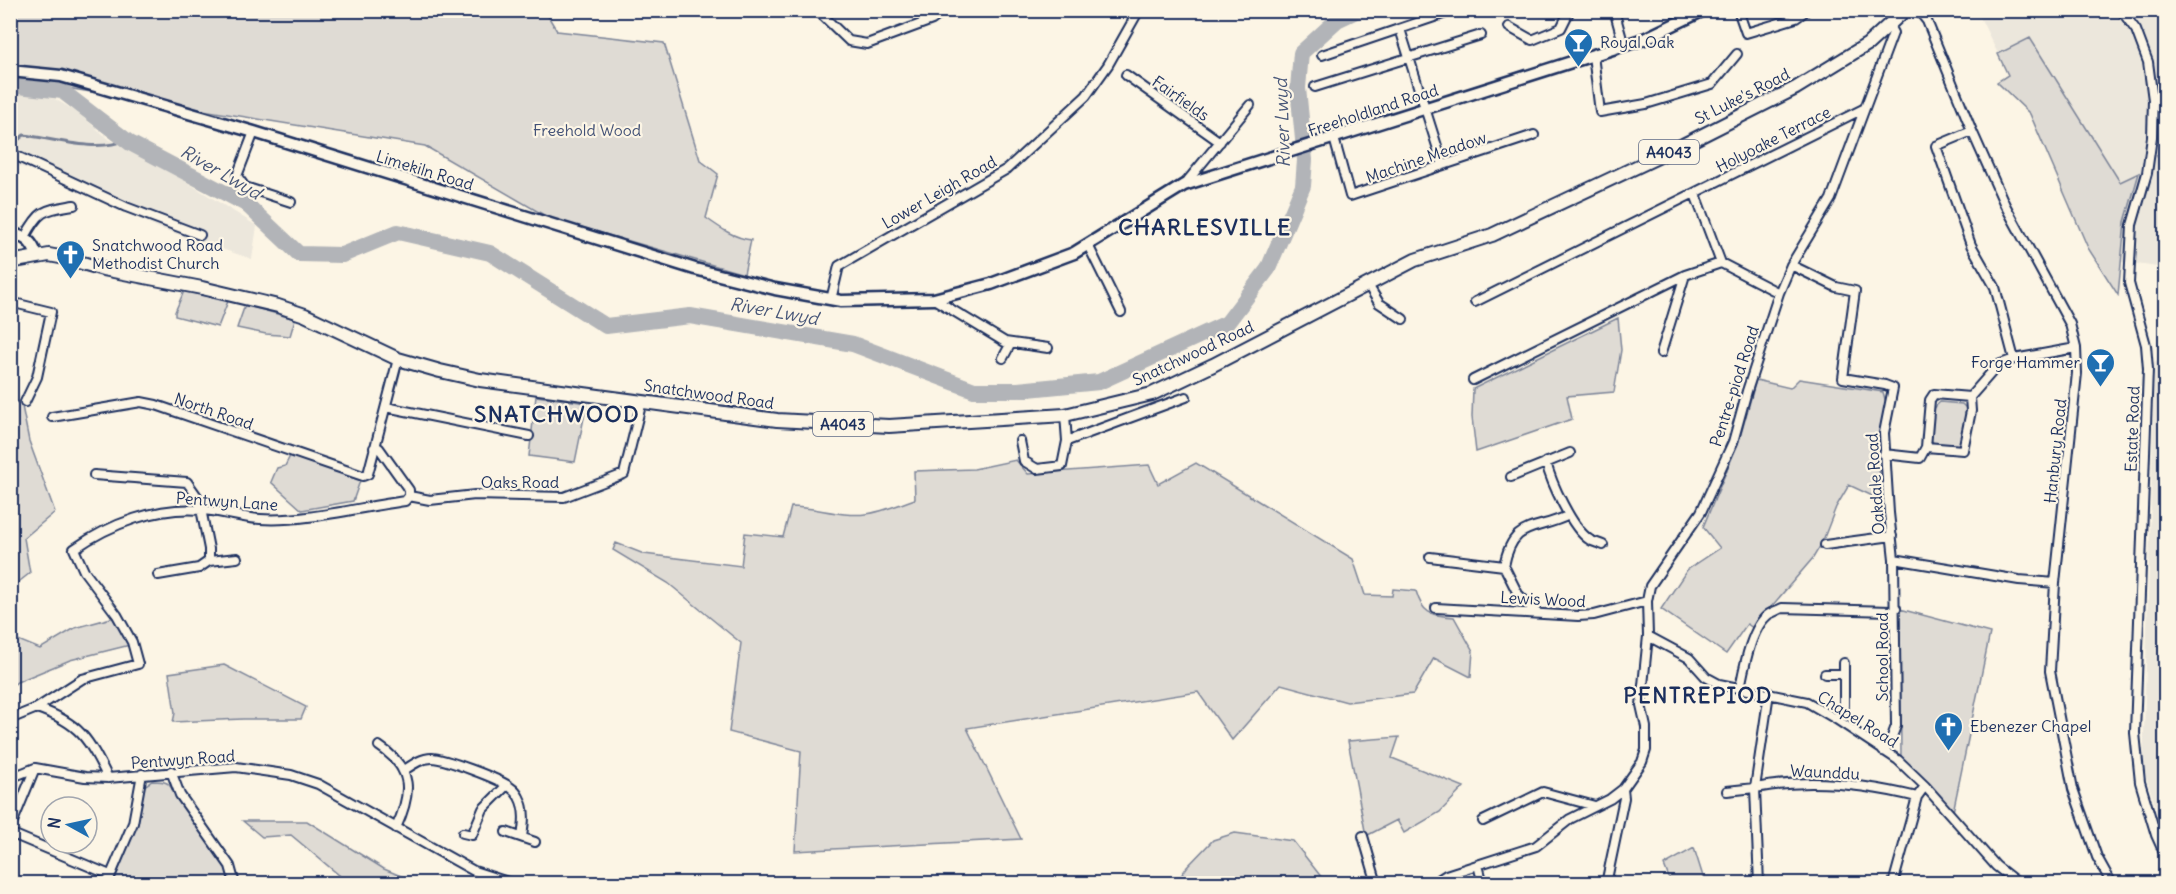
<svg xmlns="http://www.w3.org/2000/svg" width="2176" height="894" viewBox="0 0 2176 894" font-family="Delius,sans-serif">
	<style>
		.built { fill: #ece7dc }
		.green { fill: #dfdbd4; stroke: #7d8599; stroke-width: 1.5 }
		.lines { fill: none; stroke-linecap: round; stroke-linejoin: round }
		.stream { stroke: #767f94; stroke-width: 3 }
		.river { stroke: #b2b4b8; stroke-width: 16 }
		.minor-casing { stroke: #1b2f5e; stroke-width: 12 }
		.secondary-casing { stroke: #1b2f5e; stroke-width: 15 }
		.primary-casing { stroke: #1b2f5e; stroke-width: 16 }
		.minor { stroke: #fcf5e5; stroke-width: 8 }
		.secondary { stroke: #fcf5e5; stroke-width: 10 }
		.primary { stroke: #fcf5e5; stroke-width: 12 }
		.labels { text-anchor: middle; dominant-baseline: central; stroke-width: 4.5; stroke-linejoin: round; paint-order: stroke }
		.shield { fill: #fcf5e5; stroke: #5e6a86; stroke-width: 1.5 }
		.shield-label { font-size: 15px; font-weight: bold; fill: #1b2f5e }
		.poi-label { font-size: 16px; fill: #1b2f5e; stroke: #fcf5e5; text-anchor: start }
		.street-label { font-size: 16px; fill: #1b2f5e; stroke: #fcf5e5 }
		.park-label { font-size: 16px; fill: #425176; stroke: #fcf5e5 }
		.water-label { font-size: 18px; font-style: italic; fill: #485779; stroke: #fcf5e5 }
		.district-label { font-size: 22px; font-weight: bold; letter-spacing: 1.5px; fill: #1b2f5e; stroke: #fcf5e5 }
	</style>
	<rect width="100%" height="100%" fill="#fcf5e5"/>
	<filter id="ink" filterUnits="userSpaceOnUse"><feTurbulence type="fractalNoise" baseFrequency=".0167" numOctaves="2"/><feDisplacementMap in="SourceGraphic" scale="12" xChannelSelector="R" yChannelSelector="G"/><feConvolveMatrix kernelMatrix="1 2 1 2 8 2 1 2 1" color-interpolation-filters="sRGB"/></filter>
	<g filter="url(#ink)">
		<path class="built" d="M 1977,11 L 2165,11 L 2165,268 L 2122,262 L 2125,222 L 2139,173 L 2120,182 L 2030,38 L 1998,54 Z
			M 10,93 L 29,94 L 55,99 L 77,112 L 110,140 L 177,176 L 257,226 L 252,259 L 159,228 L 45,174 L 11,164 Z
			M 2155,362 L 2166,362 L 2165,835 L 2143,768 Z"/>
		<path class="green" d="M 10,11 L 545,11 L 557,31 L 664,43 L 700,160 L 718,174 L 706,218 C 720,228 734,238 751,240 L 744,274 L 549,218 L 425,146 L 11,79 Z
			M 2030,38 L 2120,182 L 2139,173 L 2125,222 L 2118,295 L 2088,248 L 2030,114 L 1997,82 L 2008,75 L 1998,54 Z
			M 184,291 L 228,301 L 218,327 L 175,316 L 175,312 Z
			M 245,305 L 295,319 L 290,336 L 266,334 L 237,328 Z
			M 1618,318 L 1621,350 L 1614,392 L 1567,396 L 1572,419 L 1476,452 L 1472,417 L 1473,389 Z
			M 1799,379 L 1883,392 L 1886,403 L 1880,433 L 1879,499 L 1849,485 L 1836,507 L 1822,543 L 1813,558 L 1753,628 L 1747,624 L 1726,654 L 1661,609 L 1687,570 L 1720,548 L 1703,527 L 1739,441 L 1756,380 L 1790,388 Z
			M 536,396 L 587,403 L 575,462 L 529,456 Z
			M 21,401 L 29,441 L 55,512 L 24,538 L 30,573 L 11,588 L 11,404 Z
			M 1940,402 L 1962,404 L 1966,408 L 1962,440 L 1958,445 L 1937,444 L 1932,442 C 1927,429 1929,411 1940,402 Z
			M 290,456 L 361,478 L 353,501 L 302,510 L 271,482 L 277,468 L 285,466 Z
			M 1016,460 L 1028,474 L 1149,465 L 1158,484 L 1196,463 L 1353,559 L 1365,595 L 1392,596 L 1393,589 L 1416,591 C 1423,615 1431,615 1454,617 L 1473,651 L 1471,677 L 1434,658 L 1413,694 L 1347,702 L 1281,684 L 1232,740 L 1198,692 L 967,728 L 1021,839 L 795,851 L 801,751 L 729,732 L 741,643 L 668,583 L 613,550 L 616,543 L 644,554 L 741,566 L 745,533 L 783,537 L 791,507 C 816,507 840,517 866,514 C 882,512 900,504 915,499 L 914,471 L 974,469 Z
			M 1900,609 L 1990,633 L 1953,812 L 1931,786 L 1901,760 Z
			M 115,617 L 130,645 L 70,660 L 17,682 L 11,687 L 11,637 L 40,649 L 75,628 Z
			M 224,665 L 306,707 L 301,719 L 243,719 L 173,722 L 175,713 L 169,673 Z
			M 1399,737 L 1392,758 L 1464,787 L 1440,812 L 1404,833 L 1397,820 L 1366,836 L 1348,741 Z
			M 152,781 C 168,781 169,782 176,796 L 225,858 L 234,884 L 113,884 L 137,823 L 143,787 Z
			M 243,821 L 307,821 L 384,869 L 418,883 L 341,883 L 340,876 L 291,835 L 262,837 Z
			M 1235,833 L 1293,841 L 1326,883 L 1176,883 L 1187,867 L 1213,840 Z
			M 1694,848 L 1705,883 L 1671,883 L 1664,865 Z"/>
		<g class="lines">
			<path class="stream" d="M 12,145 L 24,135 C 54,139 98,153 125,140"/>
			<path class="river" d="M 10,85 L 62,91 L 130,143 L 246,204 L 299,254 L 342,255 L 398,232 L 490,253 L 606,326 L 690,316 L 853,344 L 974,390 L 1018,390 L 1099,382 L 1227,323 L 1268,269 L 1303,186 L 1305,160 L 1298,88 L 1301,53 L 1337,20 L 1358,10"/>
			<defs>
				<path id="minor" d="M 817,10 L 849,41 L 867,44 L 932,20 L 945,10
					M 1614,10 L 1624,46
					M 1738,10 L 1746,33 L 1796,18 L 1807,10
					M 1918,10 L 1927,21 L 1972,131 L 2005,205 L 2070,324 L 2076,348 L 2077,373 L 2055,583 L 2050,671 L 2073,789 L 2097,857 L 2112,884
					M 2121,10 L 2136,30 L 2148,62 L 2153,100 L 2152,137 L 2147,173 L 2132,225 L 2129,283 L 2146,345 L 2148,369 L 2135,733 L 2140,782 L 2156,835 L 2166,857
					M 1509,27 L 1532,40 L 1561,28 L 1570,10
					M 1400,29 L 1443,165
					M 1322,55 L 1455,10
					M 1593,55 L 1600,112 L 1646,104 L 1712,84 L 1737,54
					M 1126,75 L 1220,142
					M 1315,87 L 1481,35
					M 1972,131 L 1936,146 L 1971,245 L 1995,287 L 2014,359
					M 254,132 L 237,176 L 245,187 L 291,202
					M 1334,138 L 1350,196 L 1534,135
					M 10,153 L 126,207 L 200,235
					M 1184,185 L 1250,105
					M 1695,194 L 1721,263
					M 25,237 C 40,209 44,210 74,205
					M 1088,245 L 1121,312
					M 1721,263 L 1779,293
					M 1791,265 L 1836,287 L 1855,291 L 1843,378 L 1885,385 L 1893,388 L 1884,433 L 1889,513 L 1894,559 L 1896,726 L 1890,742 L 1883,751
					M 1368,285 L 1379,303 L 1403,319
					M 934,299 L 1005,342 L 1048,348
					M 831,300 L 839,266 L 1007,169 L 1086,96 L 1108,65 L 1139,10
					M 10,302 L 51,312 L 37,377 L 25,402
					M 1475,302 L 1863,109
					M 1661,353 L 1685,275
					M 1003,358 L 1011,343
					M 1473,380 L 1685,275 L 1721,263
					M 386,407 L 529,436
					M 1065,415 L 1067,441 L 1186,397
					M 52,417 L 141,402 L 156,405 L 363,476 L 368,474 L 398,359
					M 1020,441 L 1024,461 L 1037,469 L 1062,466 L 1067,441
					M 1926,447 L 1963,450 L 1971,411 L 1970,397
					M 374,448 L 379,448 L 409,490 L 409,496
					M 1884,454 L 1920,458 L 1926,447 L 1930,400 L 1934,394 L 1970,397 L 1998,365 L 2014,359 L 2076,348
					M 1546,462 C 1551,482 1572,529 1590,540 C 1593,542 1599,543 1603,545
					M 94,475 L 187,482 L 199,499 L 209,549 L 209,561 L 237,558
					M 1511,477 L 1570,453
					M 409,496 L 430,500 L 475,495 L 564,497 L 624,474 L 642,401
					M 1825,545 L 1892,536
					M 1430,557 L 1504,566 C 1513,519 1536,532 1569,515
					M 1894,559 L 2019,580 L 2055,583
					M 1504,566 L 1518,594 L 1537,613
					M 158,575 L 199,568 L 209,561
					M 1436,608 L 1578,616 L 1594,615 L 1647,601
					M 1648,636 L 1689,658 L 1706,677 L 1719,684 L 1807,702 L 1836,719 L 1898,760 L 1925,786 L 1996,866 L 2019,884
					M 1825,674 L 1844,674
					M 1740,688 C 1744,668 1751,627 1769,614 C 1773,612 1778,610 1782,608 L 1891,611 L 1896,608
					M 37,708 C 80,723 88,738 108,778
					M 10,719 L 37,708 L 82,679 L 138,664 L 132,642 L 117,615 L 84,571 L 74,549 C 110,524 157,506 202,510 C 221,511 241,518 260,519 C 305,522 360,507 405,501 L 409,496
					M 1836,719 L 1844,706 L 1844,663
					M 379,746 C 414,769 412,793 396,828
					M 171,771 L 180,795 L 230,866 L 235,884
					M 403,771 C 412,765 421,758 432,758 C 443,758 500,779 510,787 C 513,789 517,793 519,797 C 526,810 524,824 522,837
					M 10,778 L 35,768 L 85,777 L 108,778 L 236,767 L 291,775 L 318,784 L 474,871 L 514,884
					M 1727,791 L 1755,788 L 1769,693
					M 1483,821 L 1543,792 L 1595,806
					M 10,829 L 35,768
					M 506,832 L 535,842
					M 10,833 L 110,875
					M 463,833 L 472,835 L 483,809 L 507,785
					M 1363,836 L 1377,884
					M 1478,865 L 1483,884
					M 107,884 L 133,823 L 142,774
					M 1432,884 L 1446,875 L 1536,846 L 1570,819 L 1610,799 L 1623,789 L 1642,762 L 1646,750 L 1646,727 L 1641,705 L 1648,636 L 1647,601 L 1650,586 L 1701,512 L 1733,442 L 1747,391 L 1779,293 L 1791,265 L 1831,199 L 1893,33 L 1889,26
					M 1606,884 L 1624,798 L 1623,789
					M 1759,884 L 1755,788 C 1808,778 1865,784 1917,797
					M 1893,884 L 1917,797 L 1925,786"/>
				<path id="secondary" d="M 10,71 L 61,76 L 254,132 L 695,269 L 775,289 L 841,301 L 934,299 L 991,284 L 1074,253 L 1184,185 L 1644,39 L 1704,10
					M 10,233 C 26,237 32,241 37,256"/>
				<path id="primary" d="M 10,262 L 49,255 L 65,258 L 103,269 L 202,288 L 278,306 L 305,315 L 398,359 L 440,371 L 480,380 L 777,420 L 889,426 L 1065,415 L 1152,394 L 1213,365 L 1415,260 L 1492,235 L 1683,145 L 1796,88 L 1868,44 L 1905,10"/>
			</defs>
			<use href="#minor" class="minor-casing"/>
			<use href="#secondary" class="secondary-casing"/>
			<use href="#primary" class="primary-casing"/>
			<use href="#minor" class="minor"/>
			<use href="#secondary" class="secondary"/>
			<use href="#primary" class="primary"/>
		</g>
	</g>
	<defs>
		<symbol id="bar-pin" viewBox="-11 -11 22 30"><path d="M0 17L-7.5 6A9.5 9.5 0 1 1 7.5 6Z" fill="#1f6fb2" stroke="#fcf5e5"/><path d="M-6-5H6L.8 .8V4.5H3.5V6h-7V4.5H-.8V.8Z" fill="#fff"/></symbol>
		<symbol id="church-pin" viewBox="-11 -11 22 30"><path d="M0 17L-7.5 6A9.5 9.5 0 1 1 7.5 6Z" fill="#1f6fb2" stroke="#fcf5e5"/><path d="M-1.2-6h2.4v3.5h3.3v2.4h-3.3V6h-2.4V-.1h-3.3v-2.4h3.3Z" fill="#fff"/></symbol>
	</defs>
	<g fill-rule="evenodd">
		<use href="#bar-pin" x="1562" y="26" width="33" height="45"/>
		<use href="#church-pin" x="54" y="238" width="33" height="45"/>
		<use href="#bar-pin" x="2084" y="346" width="33" height="45"/>
		<use href="#church-pin" x="1932" y="710" width="33" height="45"/>
	</g>
	<g class="labels">
		<g class="shield">
			<rect x="1639" y="140" width="60" height="24" rx="4.5"/>
			<rect x="813" y="412" width="60" height="24" rx="4.5"/>
		</g>
		<g class="shield-label">
			<text x="1669" y="152">A4043</text>
			<text x="843" y="424">A4043</text>
		</g>
		<g class="poi-label">
			<text x="1600" y="42">Royal Oak</text>
			<text x="92" y="245">Snatchwood Road<tspan x="92" dy="18">Methodist Church</tspan></text>
			<text x="2080" y="362" text-anchor="end">Forge Hammer</text>
			<text x="1970" y="726">Ebenezer Chapel</text>
		</g>
		<g class="street-label">
			<text transform="translate(1742 96) rotate(-27)">St Luke's Road</text>
			<text transform="translate(1181 98) rotate(35)">Fairfields</text>
			<text transform="translate(1373 110) rotate(-18)">Freeholdland Road</text>
			<text transform="translate(1773 139) rotate(-27)">Holyoake Terrace</text>
			<text transform="translate(1426 157) rotate(-19)">Machine Meadow</text>
			<text transform="translate(425 170) rotate(17)">Limekiln Road</text>
			<text transform="translate(939 192) rotate(-30)">Lower Leigh Road</text>
			<text transform="translate(1193 353) rotate(-25)">Snatchwood Road</text>
			<text transform="translate(1734 386) rotate(-72)">Pentre-piod Road</text>
			<text transform="translate(709 394) rotate(8)">Snatchwood Road</text>
			<text transform="translate(214 411) rotate(19)">North Road</text>
			<text transform="translate(2132 429) rotate(-88)">Estate Road</text>
			<text transform="translate(2055 451) rotate(-84)">Hanbury Road</text>
			<text x="520" y="482">Oaks Road</text>
			<text transform="translate(1875 484) rotate(-94)">Oakdale Road</text>
			<text transform="translate(227 501) rotate(4)">Pentwyn Lane</text>
			<text transform="translate(1543 599) rotate(3)">Lewis Wood</text>
			<text transform="translate(1882 657) rotate(-90)">School Road</text>
			<text transform="translate(1858 719) rotate(32)">Chapel Road</text>
			<text transform="translate(183 759) rotate(-4)">Pentwyn Road</text>
			<text transform="translate(1825 772) rotate(3)">Waunddu</text>
		</g>
		<g class="park-label">
			<text x="587" y="130">Freehold Wood</text>
		</g>
		<g class="water-label">
			<text transform="translate(1282 123) rotate(-92)">River Lwyd</text>
			<text transform="translate(221 172) rotate(30)">River Lwyd</text>
			<text transform="translate(774 311) rotate(10)">River Lwyd</text>
		</g>
		<g class="district-label">
			<text x="1205" y="227">CHARLESVILLE</text>
			<text x="557" y="414">SNATCHWOOD</text>
			<text x="1698" y="695">PENTREPIOD</text>
		</g>
	</g>
	<rect width="2176" height="894" fill="none" stroke="#fcf5e5" stroke-width="36"/>
	<rect x="18" y="18" width="2140" height="858" fill="none" stroke="#1b2f5e" stroke-width="2" filter="url(#ink)"/>
	<g transform="translate(69 825) rotate(278)"><circle r="28" fill="#fcf5e5" stroke="#a2a6af" stroke-width="1.5"/>
	<path d="M0-4.5L10 22L0 15L-10 22Z" fill="#1f6fb2"/>
	<text y="-9" font-size="16" font-weight="bold" text-anchor="middle" fill="#1b2f5e">N</text>
	</g>
</svg>
